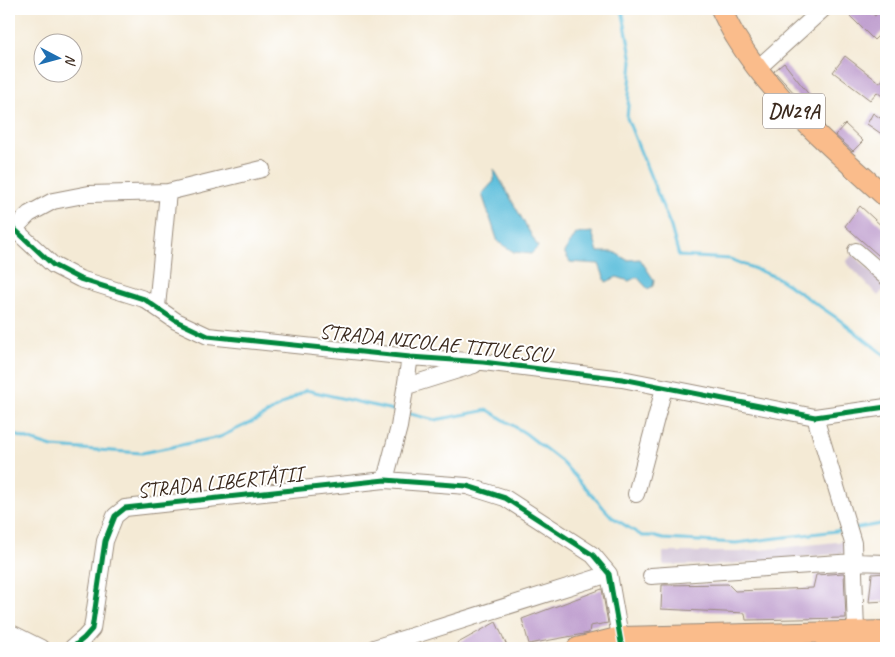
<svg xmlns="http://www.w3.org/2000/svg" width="895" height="657" viewBox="0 0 895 657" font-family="Caveat,sans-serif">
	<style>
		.industrial { fill: #cebed2 }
		.water { fill: #5cbedb; stroke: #4c747c }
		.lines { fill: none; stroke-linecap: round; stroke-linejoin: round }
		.stream { stroke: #5cbedb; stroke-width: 3 }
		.building { fill: #bc9acc }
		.minor-casing { stroke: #988a7a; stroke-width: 18 }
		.major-casing { stroke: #988a7a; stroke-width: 22 }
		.minor { stroke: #fff; stroke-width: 16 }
		.major { stroke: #fabc8b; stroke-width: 20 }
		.cycleway-casing { stroke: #fff; stroke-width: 8 }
		.cycleway { stroke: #00873e; stroke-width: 5 }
		.labels { text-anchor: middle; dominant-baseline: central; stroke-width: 4; stroke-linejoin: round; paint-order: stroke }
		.shield { fill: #fff; stroke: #766a62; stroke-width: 1 }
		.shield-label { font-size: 20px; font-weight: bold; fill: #3b2a1e }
		.street-label { font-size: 21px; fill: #3b2a1e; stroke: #fff }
	</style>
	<rect width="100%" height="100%" fill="#fff"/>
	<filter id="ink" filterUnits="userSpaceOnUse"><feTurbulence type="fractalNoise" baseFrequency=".02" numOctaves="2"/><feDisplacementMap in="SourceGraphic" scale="10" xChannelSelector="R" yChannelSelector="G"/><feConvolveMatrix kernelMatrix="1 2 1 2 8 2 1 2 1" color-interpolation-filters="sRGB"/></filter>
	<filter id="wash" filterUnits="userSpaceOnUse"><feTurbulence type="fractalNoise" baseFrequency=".0096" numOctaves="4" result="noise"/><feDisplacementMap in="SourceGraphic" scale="20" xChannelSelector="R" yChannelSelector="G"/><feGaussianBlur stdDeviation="1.12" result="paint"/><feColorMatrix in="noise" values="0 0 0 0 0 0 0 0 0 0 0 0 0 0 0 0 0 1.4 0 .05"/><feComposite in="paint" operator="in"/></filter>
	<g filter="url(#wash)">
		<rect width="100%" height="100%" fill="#f4ead5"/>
		<path class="industrial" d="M 853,254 L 886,287 L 878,296 L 846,262 Z
			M 846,541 L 847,553 L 717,565 L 663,565 L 663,552 L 740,552 Z"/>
		<path class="water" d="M 494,169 L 538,247 L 531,254 L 514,252 L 498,242 L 482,194 L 494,181 Z
			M 592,232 L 598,252 L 614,252 L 627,260 L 640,259 L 654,280 L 653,286 L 648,289 L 637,277 L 629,281 L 617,277 L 606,282 L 599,264 L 570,262 L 564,252 L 576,234 Z"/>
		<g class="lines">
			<path class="stream" d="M 622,9 L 632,61 L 627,118 L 671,227 L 679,256 L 730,259 L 778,278 L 837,318 L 886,356
				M 406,413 L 435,420 L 488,410 L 525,433 L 561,461 L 612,517 L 642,536 L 652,536 L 663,539 L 736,543 L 845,530
				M 9,433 L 52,447 L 142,453 L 220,437 L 258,419 L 306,390 L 397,411
				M 853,529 L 886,523"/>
		</g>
		<g id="blocks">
			<path class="building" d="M 843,9 L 867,9 L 875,16 L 880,11 L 886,18 L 886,28 L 874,40 Z
				M 845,56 L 880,83 L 886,75 L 886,99 L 877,92 L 870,100 L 833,72 Z
				M 784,63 L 814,101 L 807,107 L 774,71 Z
				M 873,113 L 886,122 L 886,137 L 867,124 Z
				M 845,124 L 863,141 L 853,151 L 835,135 Z
				M 860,206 L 886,230 L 886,262 L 845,226 Z
				M 844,573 L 846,618 L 746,620 L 745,613 L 661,609 L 662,585 L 728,584 L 735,591 L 813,588 L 816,575 Z
				M 886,573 L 886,601 L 869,602 L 872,574 Z
				M 602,589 L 608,623 L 590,626 L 589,633 L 529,644 L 522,619 Z
				M 496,622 L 508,648 L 449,648 Z"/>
		</g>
	</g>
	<g filter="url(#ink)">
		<use href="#blocks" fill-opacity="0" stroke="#988a7a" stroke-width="1"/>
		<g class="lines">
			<defs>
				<path id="minor" d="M 757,69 L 823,9
					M 9,224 L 53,265 L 80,279 L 144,299 L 176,321 L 208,336 L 410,357 L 483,362 L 622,379 L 815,417 L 886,407
					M 15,228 L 29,214 L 53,201 L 89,194 L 168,192 L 262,169
					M 856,251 L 886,277
					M 157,307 L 168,192
					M 407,386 L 474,365
					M 815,417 L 853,543 L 856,631
					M 385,480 L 399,427 L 410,357
					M 636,494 L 664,388
					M 651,576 L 854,562 L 886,563
					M 9,632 L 41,648
					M 72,648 L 84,638 L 92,629 L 105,541 L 115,516 L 125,508 L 385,480 L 467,486 L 505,498 L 593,555 L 609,574 L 622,648
					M 374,648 L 609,574"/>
				<path id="major" d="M 721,9 C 726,19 731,30 737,39 C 774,100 833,149 886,197
					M 826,646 L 886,643
					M 577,648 L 621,637 L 886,631"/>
			</defs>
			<use href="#minor" class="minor-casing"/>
			<use href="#major" class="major-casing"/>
			<use href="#minor" class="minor"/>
			<use href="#major" class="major"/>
			<defs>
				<path id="cycleway" d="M 9,224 L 53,265 L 80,279 L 144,299 L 176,321 L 208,336 L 410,357 L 483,362 L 622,379 L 815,417 L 886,407
					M 72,648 L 84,638 L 92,629 L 105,541 L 115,516 L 125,508 L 385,480 L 467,486 L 505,498 L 593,555 L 609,574 L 622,648"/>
			</defs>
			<use href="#cycleway" class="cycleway-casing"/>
			<use href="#cycleway" class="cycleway"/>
		</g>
	</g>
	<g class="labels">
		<rect class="shield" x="763" y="93.5" width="62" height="35" rx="4"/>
		<g class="shield-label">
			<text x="794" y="111">DN29A</text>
		</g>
		<g class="street-label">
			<text transform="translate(435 343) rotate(6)">STRADA NICOLAE TITULESCU</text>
			<text transform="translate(220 482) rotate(-6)">STRADA LIBERTĂȚII</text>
		</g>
	</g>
	<rect width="895" height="657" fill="none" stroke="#fff" stroke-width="30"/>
	<g transform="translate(58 58) rotate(96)"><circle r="24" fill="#ffffff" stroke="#b1aaa5"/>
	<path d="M0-4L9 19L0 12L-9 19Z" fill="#1f6fb2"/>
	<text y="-8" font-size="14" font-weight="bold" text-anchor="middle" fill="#3b2a1e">N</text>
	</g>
</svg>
